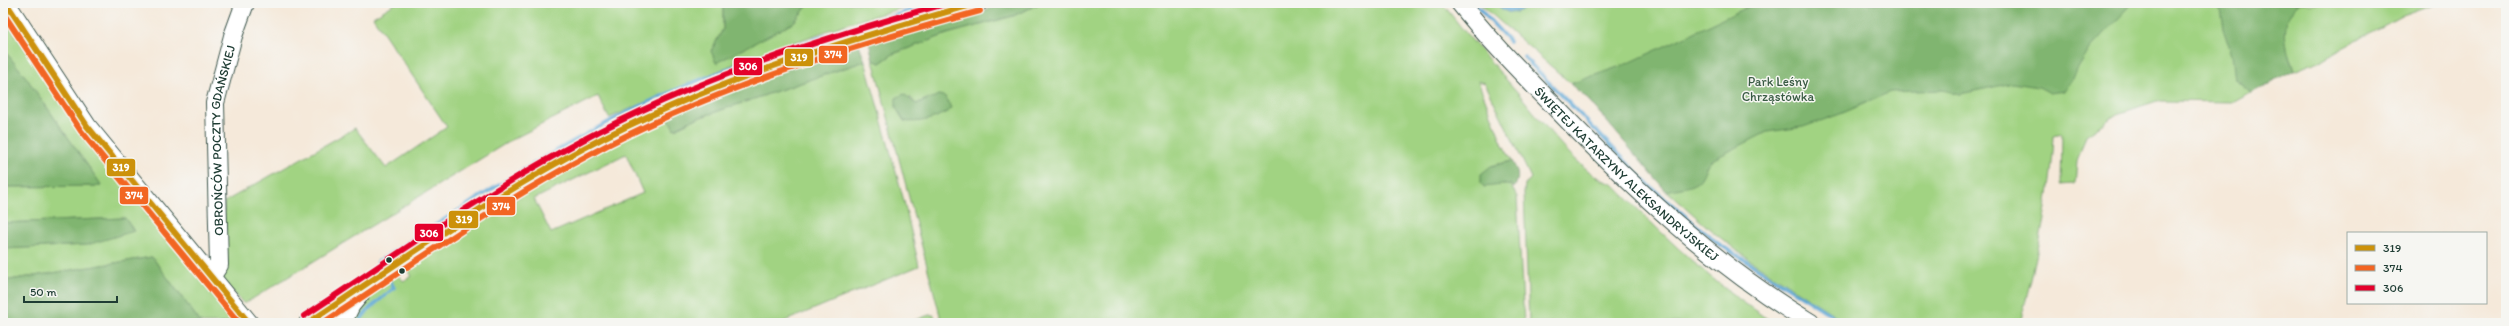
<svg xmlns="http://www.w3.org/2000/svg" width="2509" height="326" viewBox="0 0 2509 326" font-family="Itim,sans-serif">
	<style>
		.green { fill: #a1d382; stroke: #60885b; fill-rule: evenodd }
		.forest { fill: #80b570; stroke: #507952 }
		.water { fill: #5fa9d7; stroke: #3f7386 }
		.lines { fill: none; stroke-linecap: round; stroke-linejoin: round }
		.stream { stroke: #5fa9d7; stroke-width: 3.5 }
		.minor-casing { stroke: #3f574d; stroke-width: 20 }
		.minor { stroke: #fff; stroke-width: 18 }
		.bus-1-casing { stroke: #f6f6f2; stroke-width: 9 }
		.bus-2-casing { stroke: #f6f6f2; stroke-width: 9 }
		.bus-3-casing { stroke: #f6f6f2; stroke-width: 9 }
		.bus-1 { stroke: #cc910a; stroke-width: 6 }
		.bus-2 { stroke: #f26522; stroke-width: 6 }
		.bus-3 { stroke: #e4002b; stroke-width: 6 }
		.bus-dot { fill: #1f3d34; stroke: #f6f6f2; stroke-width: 1.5 }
		.labels { text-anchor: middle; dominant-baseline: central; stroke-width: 3; stroke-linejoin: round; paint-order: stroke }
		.park-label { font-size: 13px; fill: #395b44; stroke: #f6f6f2 }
		.street-label { font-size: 13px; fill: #1f3d34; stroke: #f6f6f2 }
		.line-badge { stroke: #f6f6f2; stroke-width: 1.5 }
		.badge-label { font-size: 11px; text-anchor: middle; font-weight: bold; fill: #fff }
	</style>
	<rect width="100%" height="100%" fill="#f6f6f2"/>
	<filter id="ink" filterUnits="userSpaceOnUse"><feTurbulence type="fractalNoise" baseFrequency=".025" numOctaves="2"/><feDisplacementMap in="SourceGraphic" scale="8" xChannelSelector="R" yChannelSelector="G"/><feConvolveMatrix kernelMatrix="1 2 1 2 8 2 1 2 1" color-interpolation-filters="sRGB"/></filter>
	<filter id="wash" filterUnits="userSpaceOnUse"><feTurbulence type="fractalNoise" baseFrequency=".012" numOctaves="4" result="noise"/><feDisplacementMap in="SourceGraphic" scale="16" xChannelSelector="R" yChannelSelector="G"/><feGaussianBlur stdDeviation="0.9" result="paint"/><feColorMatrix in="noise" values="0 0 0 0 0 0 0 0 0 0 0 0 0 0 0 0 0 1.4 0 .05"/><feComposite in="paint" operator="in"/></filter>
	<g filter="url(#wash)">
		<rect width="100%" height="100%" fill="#f5e9da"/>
		<path class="green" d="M 396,3 L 718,3 L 723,7 L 723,29 L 711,51 L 793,23 L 810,3 L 920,3 L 849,23 L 739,62 L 609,118 L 598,96 L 513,139 L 244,304 L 222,280 L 224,202 L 355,128 L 386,168 L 447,127 L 373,17 Z
			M 1041,3 L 1442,3 C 1466,35 1493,64 1519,94 C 1541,120 1581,176 1613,184 C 1663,235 1713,285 1774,323 L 1529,323 L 1524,193 L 1525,185 L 1531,178 L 1485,83 L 1478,81 L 1503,145 L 1512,161 L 1491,166 L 1505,184 L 1510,184 L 1517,197 L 1524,323 L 942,323 L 873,60 L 880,63 L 893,54 L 947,34 L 1013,16 ZM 910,97 L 916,104 L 929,98 L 947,113 L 908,122 Z
			M 1479,3 L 2437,3 L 2403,15 L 2321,60 L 2294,71 L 2289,55 L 2235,80 L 2251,93 L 2234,102 L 2157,101 L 2117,114 L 2086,135 L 2077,162 L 2075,184 L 2061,185 L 2062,134 L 2054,136 C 2051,199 2036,262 2020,323 L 1847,323 L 1749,260 L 1713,232 L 1666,190 L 1586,97 Z
			M 3,16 L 77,127 L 231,315 L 230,323 L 201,323 L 152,257 L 3,281 L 3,249 L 87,245 L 125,218 L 3,223 L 3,187 L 102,186 L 25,76 L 3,49 Z
			M 865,61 L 904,201 L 919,266 L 780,323 L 352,323 C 362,302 379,287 398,274 L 403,281 L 412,276 L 407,269 C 492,213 576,158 667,115 L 675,129 L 695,119 ZM 626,154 L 643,193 L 551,233 L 534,199 Z
			M 929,315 L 934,315 L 936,323 L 907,323 Z"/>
		<path class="forest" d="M 718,3 L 810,3 L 793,23 L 716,63 L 711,51 L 723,29 L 723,7 Z
			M 1010,3 L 1041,3 L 1013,16 L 947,34 L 893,54 L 880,63 L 873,60 L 869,42 Z
			M 1756,3 L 2133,3 L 2090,49 L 2064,91 L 2050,93 L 2039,87 L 2013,83 L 1960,94 L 1942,90 L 1890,92 L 1843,113 L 1803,127 L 1767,132 L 1710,161 C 1705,167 1705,172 1701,178 C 1695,188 1677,188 1666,191 L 1586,97 L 1570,84 L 1629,63 Z
			M 2219,3 L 2300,3 C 2277,21 2286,48 2294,71 L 2251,93 L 2235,80 L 2232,55 L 2223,29 Z
			M 2362,3 L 2382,3 L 2375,9 Z
			M 859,44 L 865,61 L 695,119 L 674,129 L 667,115 L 728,89 Z
			M 3,49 L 25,76 L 102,186 L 3,187 Z
			M 904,94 L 916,104 L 939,95 L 946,97 L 951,108 C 943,118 917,124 904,121 L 896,108 L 896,98 Z
			M 1512,161 C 1518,172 1520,177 1514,188 L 1510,184 L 1484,187 L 1481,183 L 1481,174 L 1491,166 Z
			M 125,218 L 134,231 L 87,245 L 3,249 L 3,223 Z
			M 152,257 L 201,323 L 3,323 L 3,281 Z"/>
		<path class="water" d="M 1495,3 L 1530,3 C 1517,15 1509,17 1495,3 Z"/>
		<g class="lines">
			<path class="stream" d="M 1474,3 L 1510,42
				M 1524,57 L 1650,186 L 1719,244 L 1844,323
				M 378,265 L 378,262 C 457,211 536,159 620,116 C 720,65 827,35 935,3
				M 358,323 L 369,309 L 394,288 L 391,282"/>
		</g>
	</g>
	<g filter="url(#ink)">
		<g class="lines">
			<defs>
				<g id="minor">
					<path d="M 6,3 L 87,126 L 249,323"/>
					<path id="s1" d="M 1460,3 C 1489,40 1523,74 1556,108 C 1634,189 1714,265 1811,323"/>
					<path id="s2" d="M 211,277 L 219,265 L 215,103 L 233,36 L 245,3"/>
					<path d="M 308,323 C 399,264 488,200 584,148 C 711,81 840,41 978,3"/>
					<path d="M 342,323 L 351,305 L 361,293"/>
				</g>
			</defs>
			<use href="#minor" class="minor-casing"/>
			<use href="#minor" class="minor"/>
			<defs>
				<path id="bus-1" d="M 6,3 L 87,126 L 249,323
					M 308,323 C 399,263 488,199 584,148 C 708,82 843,41 978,3"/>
				<path id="bus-2" d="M 3,13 L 81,131 L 239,323
					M 323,323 C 410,266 495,205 587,156 C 710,89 846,48 980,11"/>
				<path id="bus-3" d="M 304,316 C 394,257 483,193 579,142 C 695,79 822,38 948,3"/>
			</defs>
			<use href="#bus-1" class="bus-1-casing"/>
			<use href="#bus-2" class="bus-2-casing"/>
			<use href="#bus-3" class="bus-3-casing"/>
			<use href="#bus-1" class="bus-1"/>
			<use href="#bus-2" class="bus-2"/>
			<use href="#bus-3" class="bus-3"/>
		</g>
	</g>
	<g class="bus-dot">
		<circle cx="389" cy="260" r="3.5"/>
		<circle cx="402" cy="271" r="3.5"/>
	</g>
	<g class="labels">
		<g class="park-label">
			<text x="1778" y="81">Park Leśny<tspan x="1778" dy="15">Chrząstówka</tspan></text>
		</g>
		<g class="street-label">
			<text stroke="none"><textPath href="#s2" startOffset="140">OBROŃCÓW POCZTY GDAŃSKIEJ</textPath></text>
			<text stroke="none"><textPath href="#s1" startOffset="239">ŚWIĘTEJ KATARZYNY ALEKSANDRYJSKIEJ</textPath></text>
		</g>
	</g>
	<g class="line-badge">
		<rect x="818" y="45" width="30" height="19" rx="4" fill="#f26522"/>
		<rect x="784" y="48" width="30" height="19" rx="4" fill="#cc910a"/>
		<rect x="733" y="57" width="30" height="19" rx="4" fill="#e4002b"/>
		<rect x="106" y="158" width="30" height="19" rx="4" fill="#cc910a"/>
		<rect x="119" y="186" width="30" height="19" rx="4" fill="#f26522"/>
		<rect x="486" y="196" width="30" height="20" rx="4" fill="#f26522"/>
		<rect x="448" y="210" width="31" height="19" rx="4" fill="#cc910a"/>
		<rect x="414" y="223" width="30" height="19" rx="4" fill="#e4002b"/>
	</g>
	<g class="badge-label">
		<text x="833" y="58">374</text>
		<text x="799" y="61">319</text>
		<text x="748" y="70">306</text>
		<text x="121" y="171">319</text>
		<text x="134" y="199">374</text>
		<text x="501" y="210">374</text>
		<text x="464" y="223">319</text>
		<text x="429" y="237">306</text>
	</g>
	<rect width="2509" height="326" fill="none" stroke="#f6f6f2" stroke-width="16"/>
	<rect x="2347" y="232" width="140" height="72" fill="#f6f6f2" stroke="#a0aca6"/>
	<rect x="2355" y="245" width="20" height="6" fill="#cc910a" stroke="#a0aca6"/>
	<text x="2383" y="252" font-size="12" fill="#1f3d34">319</text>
	<rect x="2355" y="265" width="20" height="6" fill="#f26522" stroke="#a0aca6"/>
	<text x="2383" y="272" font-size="12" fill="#1f3d34">374</text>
	<rect x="2355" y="285" width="20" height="6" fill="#e4002b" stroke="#a0aca6"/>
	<text x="2383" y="292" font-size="12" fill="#1f3d34">306</text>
	<path d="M24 296v6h93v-6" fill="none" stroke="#1f3d34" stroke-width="2"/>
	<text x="30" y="296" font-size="12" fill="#1f3d34" stroke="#f6f6f2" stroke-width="3" paint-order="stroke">50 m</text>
</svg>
